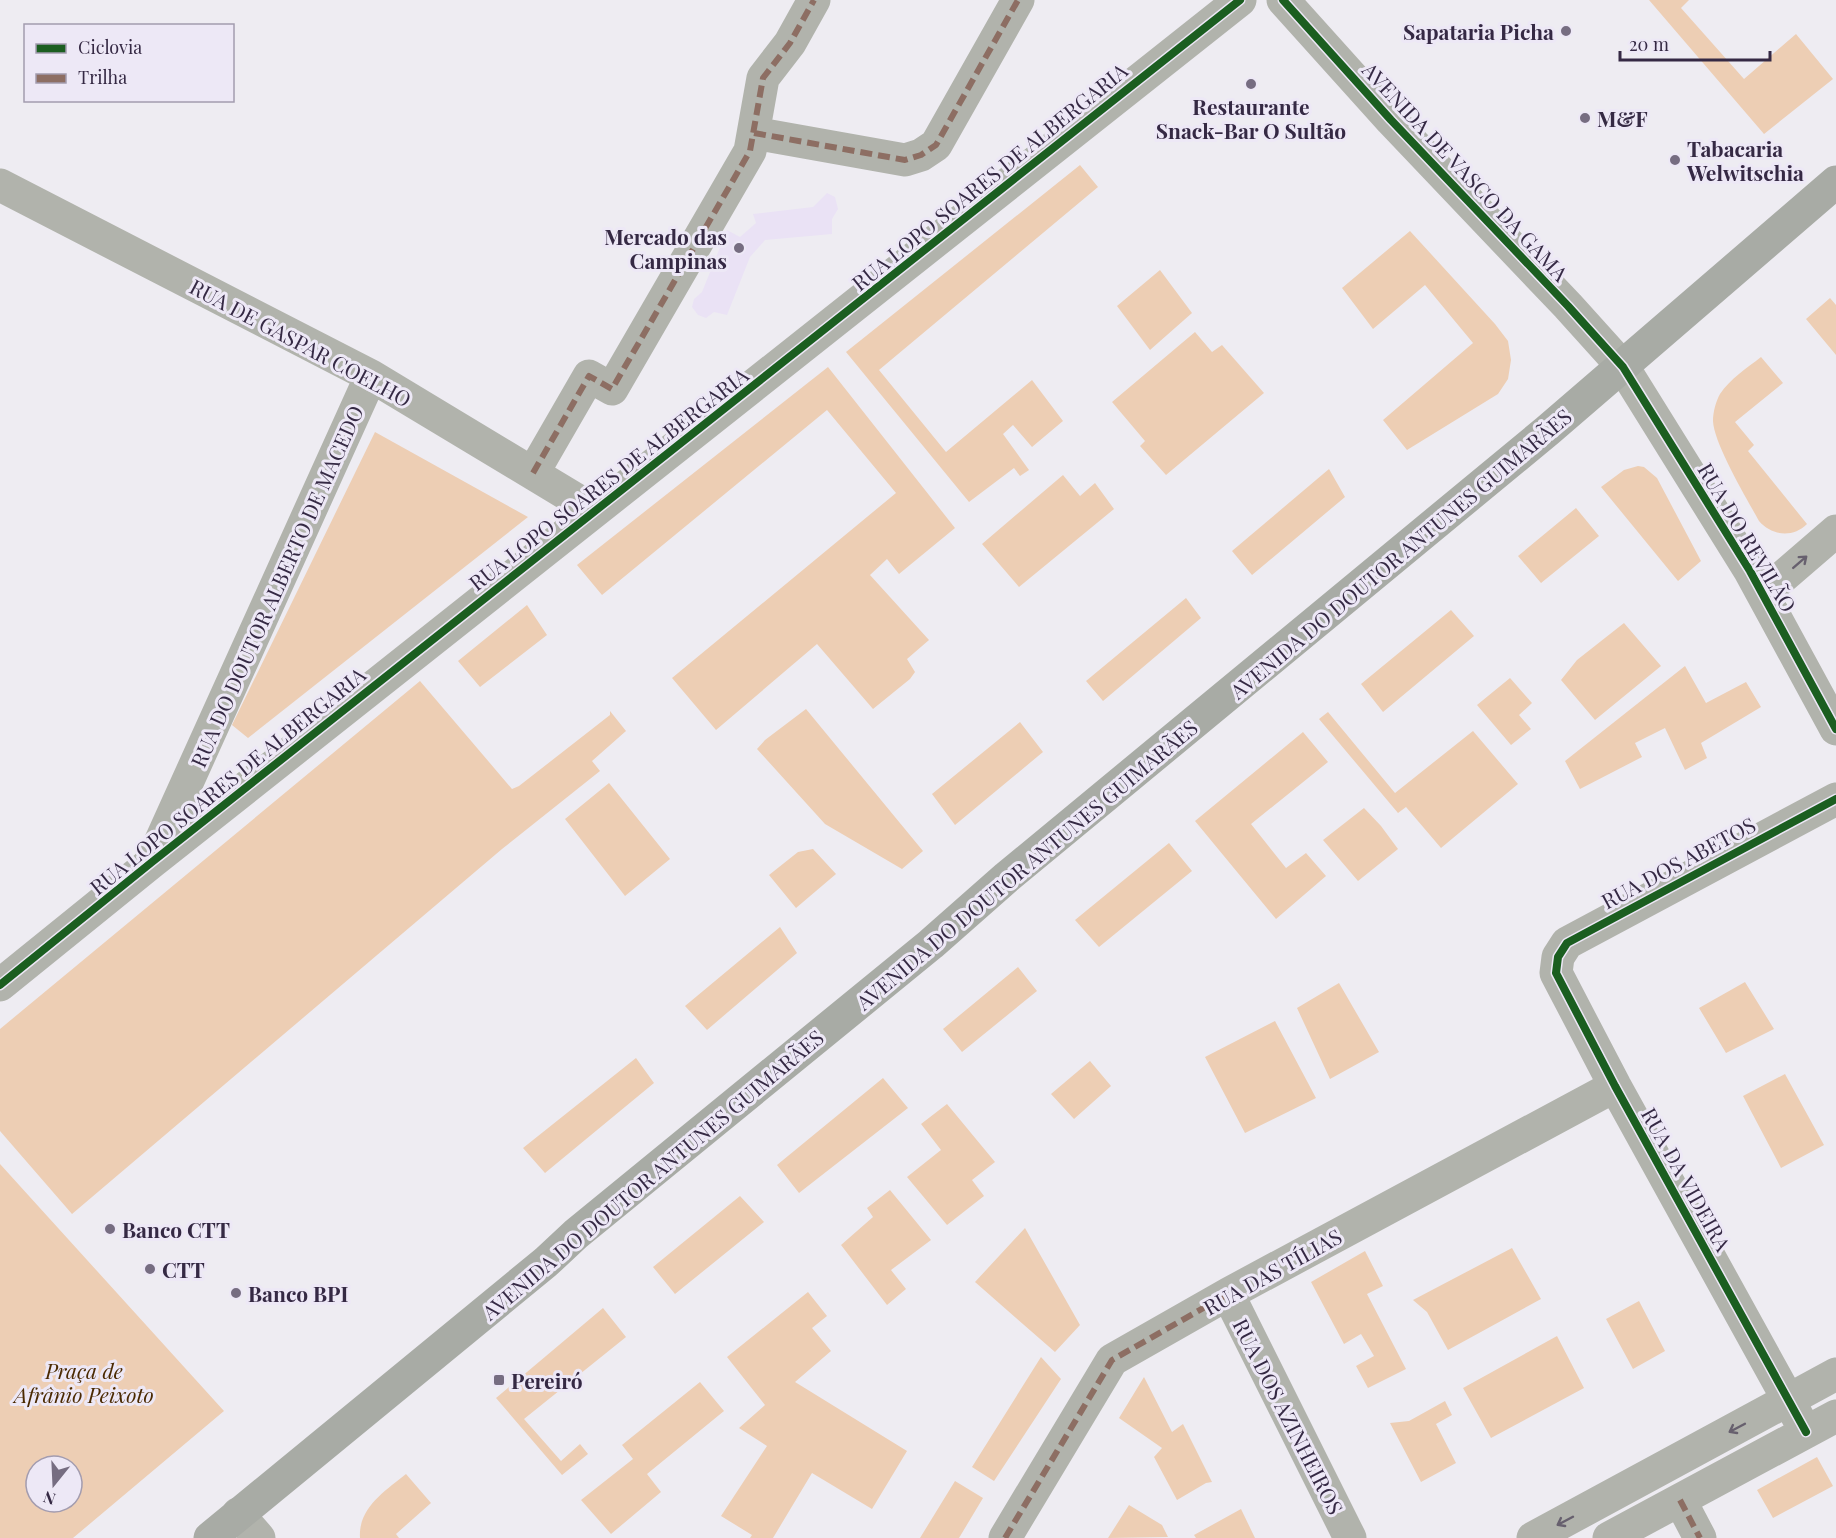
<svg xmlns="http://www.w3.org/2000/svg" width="1836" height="1538" viewBox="0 0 1836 1538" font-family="'Playfair Display',serif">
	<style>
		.built { fill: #eae2f5 }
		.green { fill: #edceb4; fill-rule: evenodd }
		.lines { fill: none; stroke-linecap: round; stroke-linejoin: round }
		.minor { stroke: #b1b3ac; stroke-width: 33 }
		.major { stroke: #a8aba5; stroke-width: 33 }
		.quiet { stroke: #8d6e63; stroke-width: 6; stroke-dasharray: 12 6; stroke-linecap: butt }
		.cycleway-casing { stroke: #ede8f6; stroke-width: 11 }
		.cycleway { stroke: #1b5e20; stroke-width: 8 }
		.oneway { stroke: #67606e }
		.poi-dot { fill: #766d81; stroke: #ede8f6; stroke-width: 2 }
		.labels { text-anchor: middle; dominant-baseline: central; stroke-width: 6; stroke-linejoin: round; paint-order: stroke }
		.poi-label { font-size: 21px; font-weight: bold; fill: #352944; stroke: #ede8f6; text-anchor: start }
		.street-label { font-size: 21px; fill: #352944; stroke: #ede8f6 }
		.park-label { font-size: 21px; font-style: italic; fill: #4a2901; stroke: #ede8f6 }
	</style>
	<rect width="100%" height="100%" fill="#eeecf2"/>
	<path class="built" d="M 827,193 L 835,197 L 838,209 L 832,219 L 832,234 L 765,240 L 750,257 L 727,315 L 714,312 L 706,318 L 698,315 L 692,307 L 694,299 L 702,292 L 727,230 L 740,237 L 756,223 L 753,214 L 813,207 Z"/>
	<path class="green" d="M 1649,0 L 1689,0 L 1681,8 L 1744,79 L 1796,34 L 1833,79 L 1764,134 Z
		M 1080,165 L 1098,187 L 879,370 L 946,452 L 1032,380 L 1063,421 L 1032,447 L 1013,425 L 1003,434 L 1029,470 L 1020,476 L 1014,468 L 969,502 L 846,352 Z
		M 1410,231 L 1495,324 L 1508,341 L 1511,360 L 1508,379 L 1498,394 L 1407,450 L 1383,420 L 1473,343 L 1425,285 L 1373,329 L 1342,288 Z
		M 1160,270 L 1192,313 L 1150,350 L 1117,306 Z
		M 1830,298 L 1836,305 L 1836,355 L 1806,319 Z
		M 1195,332 L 1212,352 L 1222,345 L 1264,393 L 1166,475 L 1140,446 L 1145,441 L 1112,402 Z
		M 1761,357 L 1783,383 L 1735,422 L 1754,445 L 1748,451 L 1807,524 C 1793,538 1772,536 1759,521 C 1747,499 1714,444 1713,421 C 1713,412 1716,401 1720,394 C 1730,379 1747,368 1761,357 Z
		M 828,367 L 955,528 L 899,574 L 887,559 L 870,575 L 929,640 L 907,659 L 915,672 L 910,679 L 873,709 L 817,644 L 716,730 L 672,678 L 896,493 L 827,410 L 602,595 L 577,565 Z
		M 375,432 L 528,517 L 248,738 L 232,725 Z
		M 1638,466 L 1644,467 L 1657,478 L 1701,561 L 1678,581 L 1601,487 L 1624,470 Z
		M 1329,469 L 1345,497 L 1252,575 L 1232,551 Z
		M 1063,475 L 1080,496 L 1095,483 L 1114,509 L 1019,587 L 982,544 Z
		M 1576,508 L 1599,536 L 1541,583 L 1518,556 Z
		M 1186,598 L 1201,618 L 1103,701 L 1086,681 Z
		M 527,605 L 547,635 L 480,687 L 458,661 Z
		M 1451,610 L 1474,636 L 1383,712 L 1361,684 Z
		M 1624,623 L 1661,666 L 1595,720 L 1561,680 L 1577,660 Z
		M 1685,666 L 1706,703 L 1746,682 L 1761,707 L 1701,743 L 1707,758 L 1685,770 L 1665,728 L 1635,743 L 1642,757 L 1580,789 L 1565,761 Z
		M 1510,678 L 1532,703 L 1519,715 L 1531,729 L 1511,745 L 1477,705 Z
		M 420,681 L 512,789 L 519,786 L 610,715 L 610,711 L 626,731 L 592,761 L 600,771 L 502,849 L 72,1214 L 0,1131 L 0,1029 Z
		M 806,709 L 923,851 L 902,869 L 825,824 L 757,749 L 765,740 Z
		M 1328,712 L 1395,793 L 1473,731 L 1518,784 L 1441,848 L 1406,807 L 1398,813 L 1319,719 Z
		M 1020,722 L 1043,752 L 955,825 L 932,794 Z
		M 1303,732 L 1328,762 L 1251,824 L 1286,868 L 1306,853 L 1326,876 L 1276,919 L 1195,821 Z
		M 609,783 L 670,859 L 625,896 L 565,819 Z
		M 1364,808 L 1381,826 L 1398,849 L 1358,881 L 1323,840 Z
		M 1169,843 L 1192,871 L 1099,947 L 1075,920 Z
		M 813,849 L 836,874 L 796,908 L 769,875 L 798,852 Z
		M 780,927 L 797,953 L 707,1030 L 685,1006 Z
		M 1018,967 L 1037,991 L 962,1052 L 943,1029 Z
		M 1745,982 L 1774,1029 L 1726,1053 L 1699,1008 Z
		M 1339,983 L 1379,1052 L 1330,1079 L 1297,1008 Z
		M 1275,1021 L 1316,1098 L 1245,1133 L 1205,1057 Z
		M 636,1058 L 654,1083 L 545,1173 L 523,1148 Z
		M 1090,1061 L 1111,1086 L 1074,1119 L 1051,1094 Z
		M 1785,1074 L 1824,1145 L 1781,1168 L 1743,1096 Z
		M 883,1078 L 908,1108 L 799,1193 L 777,1165 Z
		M 947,1104 L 995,1162 L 972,1180 L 984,1196 L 947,1225 L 907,1177 L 941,1150 L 921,1124 Z
		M 0,1164 L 224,1411 L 73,1538 L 0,1538 ZM 36,1466 L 72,1466 L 72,1502 L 36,1502 Z
		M 890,1190 L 931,1240 L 891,1270 L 906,1289 L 887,1305 L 841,1245 L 873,1217 L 867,1208 Z
		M 740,1196 L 764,1222 L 675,1294 L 653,1267 Z
		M 1025,1228 L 1080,1325 L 1055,1352 L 975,1282 Z
		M 1512,1248 L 1541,1299 L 1448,1350 L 1427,1312 L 1413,1300 Z
		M 1365,1251 L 1383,1286 L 1367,1294 L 1406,1369 L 1368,1388 L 1356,1366 L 1374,1356 L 1361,1334 L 1344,1344 L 1311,1282 Z
		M 808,1292 L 827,1316 L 812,1328 L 831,1351 L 795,1382 L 907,1451 L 872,1509 L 812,1473 L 773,1538 L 750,1538 L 752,1535 L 721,1516 L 767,1446 L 739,1428 L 765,1405 L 727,1357 Z
		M 1639,1301 L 1665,1351 L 1633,1369 L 1606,1319 Z
		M 603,1308 L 626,1337 L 524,1419 L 561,1461 L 580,1444 L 588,1454 L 562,1475 L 496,1398 Z
		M 1557,1336 L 1584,1388 L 1491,1438 L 1463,1388 Z
		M 1041,1357 L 1061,1379 L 994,1481 L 972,1467 Z
		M 1144,1377 L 1172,1432 L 1183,1424 L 1212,1482 L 1206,1483 L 1177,1500 L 1154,1457 L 1162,1448 L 1119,1418 Z
		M 700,1382 L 724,1411 L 647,1474 L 661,1492 L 611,1534 L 581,1500 L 633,1459 L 622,1445 Z
		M 1445,1401 L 1452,1415 L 1436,1424 L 1456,1463 L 1421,1482 L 1390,1423 L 1409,1421 Z
		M 1817,1457 L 1833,1486 L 1773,1518 L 1757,1490 Z
		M 406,1474 L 431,1503 L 396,1534 L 399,1538 L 360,1538 C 358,1508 385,1491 406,1474 Z
		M 955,1481 L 983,1498 L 959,1538 L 920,1538 Z
		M 1129,1505 L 1162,1525 L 1168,1537 L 1108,1538 Z
		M 1241,1509 L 1255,1538 L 1196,1538 L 1194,1535 Z"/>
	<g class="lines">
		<path class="minor" d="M 1283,0 L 1391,120 L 1568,306 L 1623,367 L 1750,571 L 1836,729
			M 754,133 L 905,160 L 921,155 L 936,145 L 1018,0
			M 0,185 L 371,376 L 595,511
			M 533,473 L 589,376 L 612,389 L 750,151 L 763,78 L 790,43 L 814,0
			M 1763,594 L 1836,531
			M 153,858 L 371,376
			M 0,985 L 152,862 L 1240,0
			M 1228,1294 L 1350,1538
			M 1806,1432 L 1615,1086 L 1556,973 L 1558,957 L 1567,943 L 1836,799
			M 1680,1500 L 1700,1538
			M 238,1514 L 259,1538
			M 1005,1538 L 1112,1360 L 1228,1294 L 1615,1086
			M 1533,1538 L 1836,1374
			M 1609,1538 L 1836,1416"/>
		<path class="major" d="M 210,1538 L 546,1262 L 576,1234 L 931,944 L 1007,877 L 1547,431 L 1836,182"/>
		<path class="quiet" d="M 754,133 L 905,160 L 921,155 L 936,145 L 1018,0
			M 533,473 L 589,376 L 612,389 L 750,151 L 763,78 L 790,43 L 814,0
			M 1680,1500 L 1700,1538
			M 1005,1538 L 1112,1360 L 1228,1294"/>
		<defs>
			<path id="cycleway" d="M 1283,0 L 1391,120 L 1568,306 L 1623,367 L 1750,571 L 1836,729
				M 0,985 L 152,862 L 1240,0
				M 1806,1432 L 1615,1086 L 1556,973 L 1558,957 L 1567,943 L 1836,799"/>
		</defs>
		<use href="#cycleway" class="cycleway-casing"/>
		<use href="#cycleway" class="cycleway"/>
	</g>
	<defs><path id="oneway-shaft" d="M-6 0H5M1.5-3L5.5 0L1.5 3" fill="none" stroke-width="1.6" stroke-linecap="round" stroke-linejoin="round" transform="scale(1.5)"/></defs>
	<g class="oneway">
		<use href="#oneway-shaft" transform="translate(1800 562) rotate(-41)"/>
		<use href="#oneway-shaft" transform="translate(1737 1428) rotate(152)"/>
		<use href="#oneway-shaft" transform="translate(1565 1521) rotate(152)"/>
	</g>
	<g class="poi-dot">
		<circle cx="1566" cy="31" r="6"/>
		<circle cx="1251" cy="84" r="6"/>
		<circle cx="1585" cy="118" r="6"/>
		<circle cx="1675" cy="160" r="6"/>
		<circle cx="739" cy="248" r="6"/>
		<circle cx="110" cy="1229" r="6"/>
		<circle cx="150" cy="1269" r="6"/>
		<circle cx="236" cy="1293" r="6"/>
		<rect x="493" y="1374" width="12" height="12" rx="3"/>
	</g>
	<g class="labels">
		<g class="poi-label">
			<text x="1554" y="31" text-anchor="end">Sapataria Picha</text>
			<text x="1251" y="106" text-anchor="middle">Restaurante<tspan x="1251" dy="24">Snack-Bar O Sultão</tspan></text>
			<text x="1597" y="118">M&amp;F</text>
			<text x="1687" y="148">Tabacaria<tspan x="1687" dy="24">Welwitschia</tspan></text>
			<text x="727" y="236" text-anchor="end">Mercado das<tspan x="727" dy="24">Campinas</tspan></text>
			<text x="122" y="1229">Banco CTT</text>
			<text x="162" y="1269">CTT</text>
			<text x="248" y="1293">Banco BPI</text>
			<text x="511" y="1380">Pereiró</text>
		</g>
		<g class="street-label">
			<text transform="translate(1466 171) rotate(47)">AVENIDA DE VASCO DA GAMA</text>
			<text transform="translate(989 176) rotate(-39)">RUA LOPO SOARES DE ALBERGARIA</text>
			<text transform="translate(301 342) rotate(28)">RUA DE GASPAR COELHO</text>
			<text transform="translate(608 478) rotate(-38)">RUA LOPO SOARES DE ALBERGARIA</text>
			<text transform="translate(1748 537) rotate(59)">RUA DO REVILÃO</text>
			<text transform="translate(1400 553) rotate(-40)">AVENIDA DO DOUTOR ANTUNES GUIMARÃES</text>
			<text transform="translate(276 586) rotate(-66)">RUA DO DOUTOR ALBERTO DE MACEDO</text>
			<text transform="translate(227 780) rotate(-39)">RUA LOPO SOARES DE ALBERGARIA</text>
			<text transform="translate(1678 862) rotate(-28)">RUA DOS ABETOS</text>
			<text transform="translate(1026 864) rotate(-40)">AVENIDA DO DOUTOR ANTUNES GUIMARÃES</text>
			<text transform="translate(652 1174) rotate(-40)">AVENIDA DO DOUTOR ANTUNES GUIMARÃES</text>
			<text transform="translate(1687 1179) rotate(61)">RUA DA VIDEIRA</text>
			<text transform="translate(1272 1271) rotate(-29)">RUA DAS TÍLIAS</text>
			<text transform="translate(1289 1416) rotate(63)">RUA DOS AZINHEIROS</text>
		</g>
		<g class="park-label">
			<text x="84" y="1370">Praça de<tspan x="84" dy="24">Afrânio Peixoto</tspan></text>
		</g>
	</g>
	<rect x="24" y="24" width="210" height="78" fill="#ede8f6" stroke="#a39caf" stroke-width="1.5"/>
	<rect x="36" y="44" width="30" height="9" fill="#1b5e20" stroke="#a39caf" stroke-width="1.5"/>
	<text x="78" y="54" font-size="18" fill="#352944">Ciclovia</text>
	<rect x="36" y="74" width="30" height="9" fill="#8d6e63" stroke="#a39caf" stroke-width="1.5"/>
	<text x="78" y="84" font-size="18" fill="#352944">Trilha</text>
	<g transform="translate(54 1484) rotate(198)"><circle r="28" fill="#ede8f6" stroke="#a39caf" stroke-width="1.5"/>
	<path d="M0-4.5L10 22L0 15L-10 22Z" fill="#766d81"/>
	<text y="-9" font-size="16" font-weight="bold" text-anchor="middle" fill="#352944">N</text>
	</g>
	<path d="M1620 51v9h150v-9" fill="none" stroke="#352944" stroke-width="3"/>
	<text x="1629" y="51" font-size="18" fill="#352944" stroke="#ede8f6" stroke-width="4.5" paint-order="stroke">20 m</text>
</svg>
